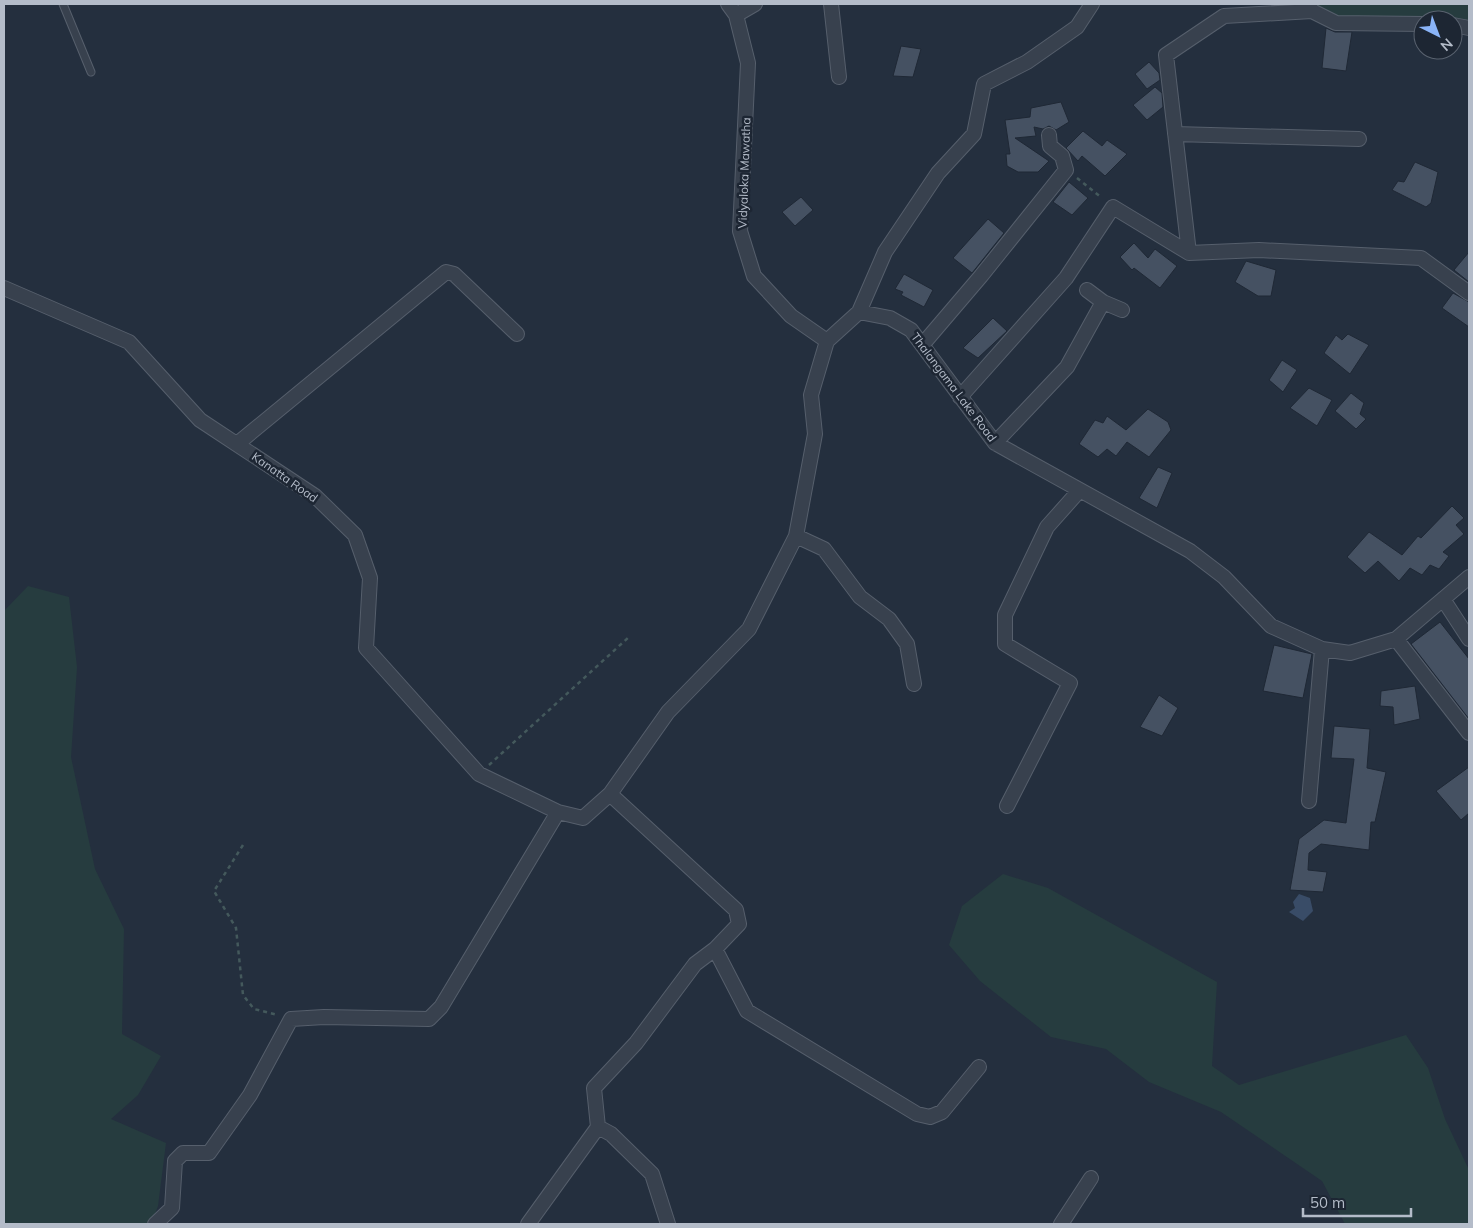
<svg xmlns="http://www.w3.org/2000/svg" width="1473" height="1228" viewBox="0 0 1473 1228" font-family="Mulish,sans-serif">
	<style>
		.green { fill: #263c3f }
		.water { fill: #394c67 }
		.building { fill: #455162; stroke: #1f2835 }
		.lines { fill: none; stroke-linecap: round; stroke-linejoin: round }
		.service-casing { stroke: #565f6c; stroke-width: 9 }
		.minor-casing { stroke: #565f6c; stroke-width: 16 }
		.path { stroke: #44595c; stroke-width: 2.5; stroke-dasharray: 4 4; stroke-linecap: butt }
		.service { stroke: #38414e; stroke-width: 7 }
		.minor { stroke: #38414e; stroke-width: 14 }
		.labels { text-anchor: middle; dominant-baseline: central; stroke-width: 5; stroke-linejoin: round; paint-order: stroke }
		.street-label { font-size: 12px; fill: #b4bcc9; stroke: #1d2633 }
	</style>
	<rect width="100%" height="100%" fill="#242f3e"/>
	<path class="green" d="M 1309,4 L 1469,4 L 1469,28 L 1453,20 L 1336,23 Z
		M 28,586 L 69,597 L 77,667 L 71,757 L 95,869 L 124,929 L 122,1034 L 161,1056 L 138,1095 L 111,1119 L 166,1143 L 158,1206 L 151,1224 L 4,1224 L 4,611 Z
		M 1003,874 L 1048,888 L 1217,982 L 1212,1066 L 1239,1085 L 1406,1035 L 1428,1068 L 1445,1119 L 1469,1170 L 1469,1224 L 1345,1224 L 1322,1181 L 1221,1112 L 1149,1082 L 1106,1049 L 1051,1037 L 980,981 L 949,945 L 962,906 Z"/>
	<path class="water" d="M 1299,894 L 1310,898 L 1313,911 L 1303,921 L 1289,912 L 1295,908 L 1293,902 Z"/>
	<path class="building" d="M 1326,28 L 1335,32 L 1352,32 L 1346,71 L 1322,68 Z
		M 901,46 L 921,49 L 913,77 L 893,76 Z
		M 1149,62 L 1159,73 L 1160,80 L 1147,89 L 1135,74 Z
		M 1155,87 L 1162,93 L 1163,107 L 1147,120 L 1133,105 Z
		M 1061,102 L 1069,122 L 1056,130 L 1049,126 L 1043,129 L 1034,127 L 1036,136 L 1015,138 L 1049,161 L 1038,172 L 1018,172 L 1007,166 L 1006,154 L 1010,154 L 1005,120 L 1030,117 L 1031,108 Z
		M 1083,131 L 1102,146 L 1107,140 L 1127,154 L 1105,176 L 1082,156 L 1078,161 L 1066,148 Z
		M 1415,162 L 1438,172 L 1431,203 L 1426,207 L 1392,190 L 1398,181 L 1404,182 Z
		M 1069,182 L 1088,198 L 1072,215 L 1053,202 Z
		M 801,197 L 813,210 L 795,226 L 782,212 Z
		M 988,219 L 1004,233 L 972,273 L 953,258 Z
		M 1134,243 L 1148,258 L 1155,249 L 1177,266 L 1160,288 L 1134,268 L 1132,270 L 1120,257 Z
		M 1469,252 L 1469,282 L 1454,270 Z
		M 1246,261 L 1276,270 L 1271,296 L 1258,296 L 1235,282 Z
		M 904,274 L 933,290 L 924,307 L 901,295 L 903,292 L 895,289 Z
		M 1453,293 L 1469,302 L 1469,327 L 1442,308 Z
		M 993,318 L 1007,331 L 978,358 L 963,348 Z
		M 1348,334 L 1369,345 L 1350,374 L 1324,353 L 1336,335 L 1342,340 Z
		M 1282,360 L 1297,370 L 1283,392 L 1269,380 Z
		M 1309,388 L 1332,400 L 1317,426 L 1290,408 Z
		M 1351,393 L 1364,403 L 1360,414 L 1366,419 L 1356,429 L 1335,411 Z
		M 1148,409 L 1168,422 L 1171,430 L 1149,457 L 1127,442 L 1116,456 L 1107,449 L 1098,457 L 1079,444 L 1095,420 L 1103,423 L 1107,416 L 1126,430 Z
		M 1158,467 L 1172,473 L 1157,508 L 1139,498 Z
		M 1452,506 L 1464,518 L 1456,525 L 1464,534 L 1443,552 L 1449,556 L 1439,569 L 1430,565 L 1422,575 L 1410,568 L 1399,581 L 1378,561 L 1365,573 L 1347,557 L 1369,532 L 1402,555 L 1418,536 L 1421,538 Z
		M 1440,622 L 1469,659 L 1469,719 L 1411,644 Z
		M 1274,645 L 1312,654 L 1303,698 L 1263,691 Z
		M 1415,686 L 1420,719 L 1394,725 L 1393,707 L 1380,706 L 1381,691 Z
		M 1159,695 L 1178,708 L 1162,736 L 1140,727 Z
		M 1334,726 L 1370,729 L 1367,768 L 1386,772 L 1375,822 L 1371,822 L 1369,850 L 1321,844 L 1309,853 L 1308,870 L 1327,872 L 1323,892 L 1290,890 L 1299,839 L 1324,820 L 1346,823 L 1354,759 L 1331,758 Z
		M 1469,767 L 1469,813 L 1461,820 L 1436,791 Z"/>
	<g class="lines">
		<defs>
			<path id="service" d="M 63,4 L 91,72"/>
			<path id="minor" d="M 728,4 L 736,15 L 748,63 L 740,231 L 754,276 L 791,316 L 827,341
				M 831,4 L 839,77
				M 1309,4 L 1312,11 L 1336,23 L 1423,24
				M 736,15 L 755,4
				M 1453,25 L 1469,28
				M 1175,134 L 1359,139
				M 1189,253 L 1166,55 L 1224,16 L 1312,11
				M 4,288 L 129,342 L 200,420 L 315,496 L 355,535 L 370,578 L 366,648 L 479,774 L 558,812 L 583,818 L 610,794 L 668,712 L 749,629 L 796,536 L 815,434 L 811,395 L 827,341 L 859,312 L 890,318 L 911,330 L 995,443 L 1190,551 L 1224,577 L 1271,626 L 1322,649 L 1350,653 L 1396,639 L 1469,577
				M 1087,290 L 1103,302 L 1122,310
				M 859,312 L 885,252 L 938,173 L 974,134 L 984,84 L 1027,62 L 1077,27 L 1092,4
				M 923,344 L 981,276 L 1066,170 L 1062,156 L 1050,146 L 1049,135
				M 960,397 L 1066,278 L 1113,207 L 1189,253 L 1259,250 L 1421,258 L 1469,293
				M 995,443 L 1067,367 L 1103,302
				M 237,444 L 446,272 L 454,274 L 517,334
				M 796,536 L 824,549 L 860,597 L 889,619 L 907,644 L 914,684
				M 1443,599 L 1469,639
				M 1396,639 L 1469,733
				M 610,794 L 736,910 L 739,924 L 715,949
				M 1309,801 L 1322,649
				M 1007,806 L 1070,683 L 1005,644 L 1005,615 L 1047,527 L 1079,491
				M 598,1127 L 611,1134 L 652,1174 L 668,1224
				M 155,1224 L 172,1208 L 175,1161 L 183,1153 L 209,1153 L 250,1095 L 291,1019 L 324,1017 L 429,1019 L 441,1007 L 558,812
				M 528,1224 L 598,1127 L 594,1088 L 636,1043 L 695,964 L 715,949 L 747,1011 L 917,1114 L 930,1117 L 942,1112 L 979,1067
				M 1061,1224 L 1091,1178"/>
		</defs>
		<use href="#service" class="service-casing"/>
		<use href="#minor" class="minor-casing"/>
		<path class="path" d="M 1077,178 L 1102,198
			M 489,765 L 630,636
			M 243,845 L 214,891 L 236,928 L 243,995 L 254,1009 L 278,1015"/>
		<use href="#service" class="service"/>
		<use href="#minor" class="minor"/>
	</g>
	<g class="labels">
		<g class="street-label">
			<text transform="translate(744 173) rotate(-88)">Vidyaloka Mawatha</text>
			<text transform="translate(954 387) rotate(53)">Thalangama Lake Road</text>
			<text transform="translate(285 477) rotate(35)">Kanatta Road</text>
		</g>
	</g>
	<rect width="1473" height="1228" fill="none" stroke="#b4bcc9" stroke-width="10"/>
	<g transform="translate(1438 35) rotate(138)"><circle r="24" fill="#1d2633" stroke="#59626f"/>
	<path d="M0-4L9 19L0 12L-9 19Z" fill="#8ab4f8"/>
	<text y="-8" font-size="14" font-weight="bold" text-anchor="middle" fill="#b4bcc9">N</text>
	</g>
	<path d="M1303 1208v8h108v-8" fill="none" stroke="#b4bcc9" stroke-width="2.5"/>
	<text x="1310" y="1208" font-size="15" fill="#b4bcc9" stroke="#1d2633" stroke-width="4" paint-order="stroke">50 m</text>
</svg>
